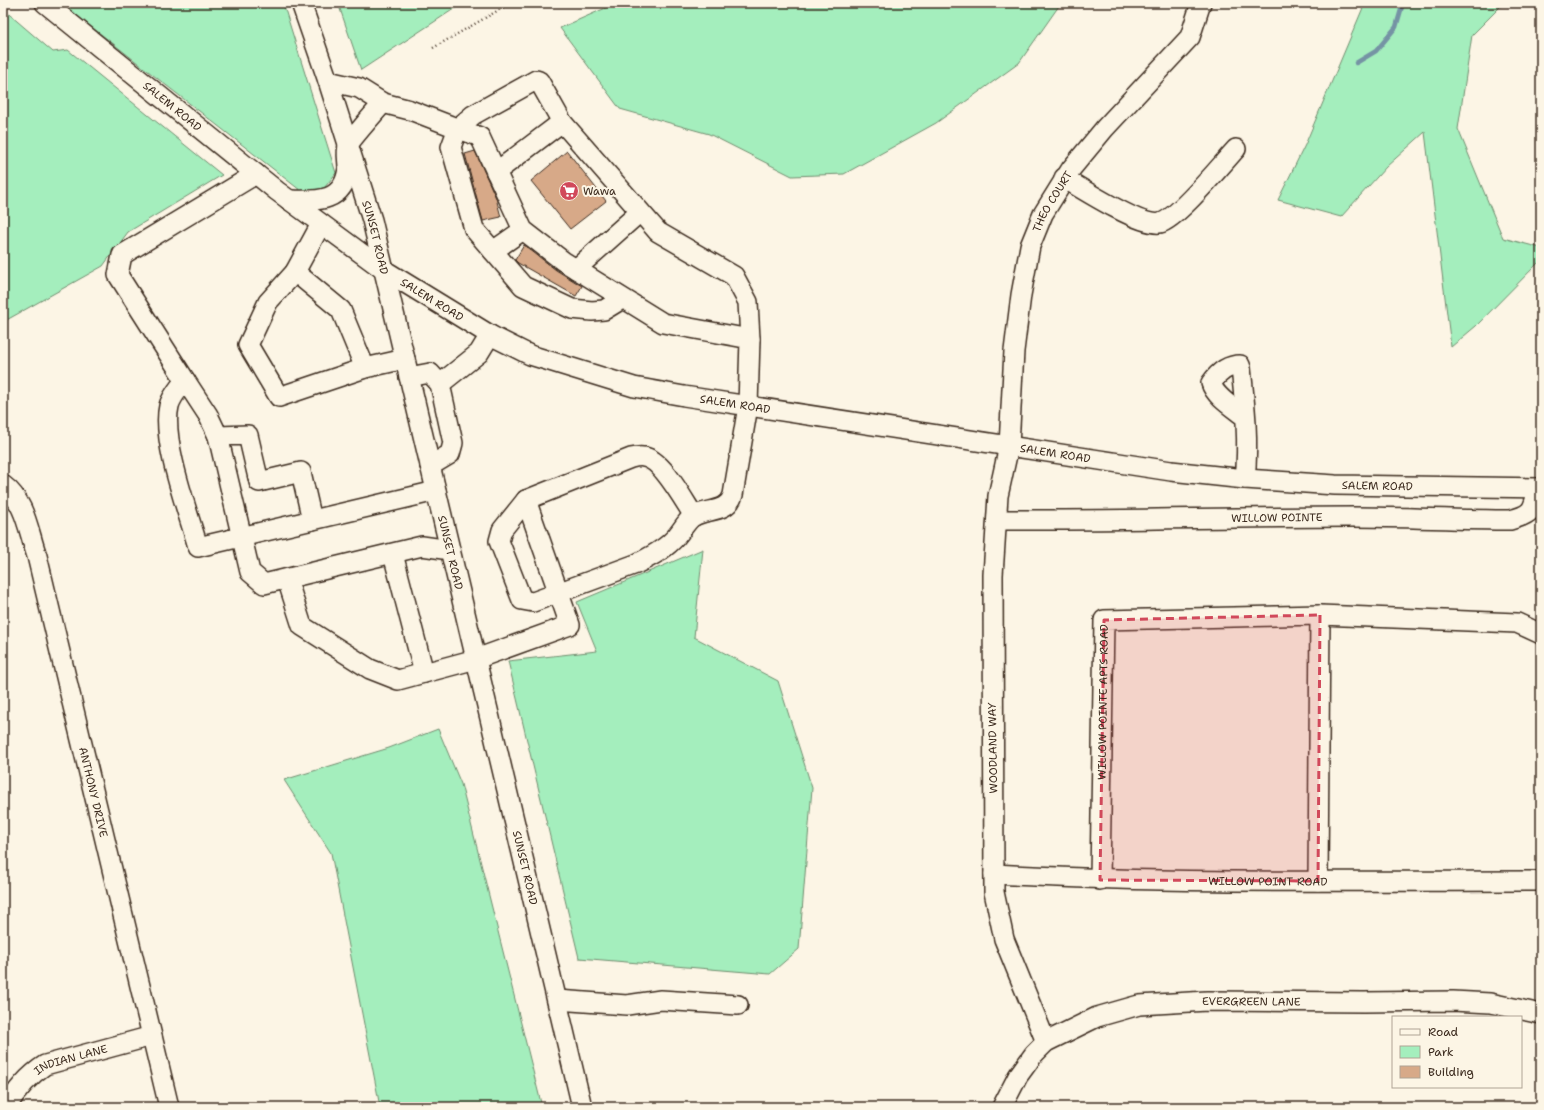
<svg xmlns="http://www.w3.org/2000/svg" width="1544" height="1110" viewBox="0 0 1544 1110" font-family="'Shantell Sans',sans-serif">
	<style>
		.green { fill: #a4eebd; stroke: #708c6e }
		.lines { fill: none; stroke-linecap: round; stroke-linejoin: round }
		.stream { stroke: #7593a4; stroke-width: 4.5 }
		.building { fill: #d7a988; stroke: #3b2a1e }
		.minor-casing { stroke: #3b2a1e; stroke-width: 22 }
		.path { stroke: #3b2a1e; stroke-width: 2.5; stroke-dasharray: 1 3; stroke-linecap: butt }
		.minor { stroke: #fcf5e5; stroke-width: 19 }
		.marked { fill: #d1495b; fill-opacity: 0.2; stroke: #d1495b; stroke-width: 3; stroke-dasharray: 8 5; stroke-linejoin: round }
		.labels { text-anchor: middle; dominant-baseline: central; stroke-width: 4; stroke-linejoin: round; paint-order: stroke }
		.street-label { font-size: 11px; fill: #3b2a1e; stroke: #fcf5e5 }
		.poi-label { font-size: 11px; fill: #3b2a1e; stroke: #fcf5e5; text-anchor: start }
	</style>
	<rect width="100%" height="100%" fill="#fcf5e5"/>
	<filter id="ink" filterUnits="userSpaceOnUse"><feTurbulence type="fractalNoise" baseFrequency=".025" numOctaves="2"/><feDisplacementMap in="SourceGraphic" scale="8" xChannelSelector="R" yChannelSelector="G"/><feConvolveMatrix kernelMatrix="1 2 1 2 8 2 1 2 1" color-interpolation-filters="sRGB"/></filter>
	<g filter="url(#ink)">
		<path class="green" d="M 64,3 L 283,3 L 336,173 L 325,187 L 305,194 L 65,6 Z
			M 338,3 L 463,3 L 361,70 Z
			M 617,3 L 1061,3 L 1019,63 L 936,123 L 844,174 L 792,176 L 709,134 L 620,109 L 560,28 Z
			M 1365,3 L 1504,3 L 1472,35 L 1458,129 L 1503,238 L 1541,248 L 1541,260 L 1476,326 L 1451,347 L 1425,132 L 1386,167 L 1341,217 L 1278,200 L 1305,145 Z
			M 3,9 L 53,52 L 68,50 L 222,175 L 128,232 L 103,266 L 3,322 Z
			M 703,549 L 694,637 L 778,681 L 812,788 L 799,949 L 770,974 L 579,958 L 508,661 L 597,651 L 577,602 Z
			M 438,729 L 461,784 L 542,1107 L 380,1107 L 331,853 L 284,780 L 389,748 Z"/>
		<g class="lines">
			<path class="stream" d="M 1356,63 L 1376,51 L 1396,27 L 1403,3"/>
		</g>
		<path class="building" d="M 475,151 L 496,198 L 501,217 L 483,221 L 465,154 Z
			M 567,151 L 606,201 L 570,229 L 531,181 Z
			M 524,245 L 556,270 L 582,286 L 576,296 L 518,263 L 515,260 Z"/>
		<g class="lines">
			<defs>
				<g id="minor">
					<path id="s1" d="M 45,3 L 277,191 L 384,270 L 490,335 L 530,355 L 634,387 L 684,396 L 1171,471 L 1245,479 L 1335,485 L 1541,488"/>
					<path id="s2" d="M 301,3 L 328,81 L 372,220 L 582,1107"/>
					<path d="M 328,81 L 359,88 L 383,103 L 410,110 L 480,137 L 523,230 L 563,261 L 663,323 L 750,339 L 748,406 L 733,495 C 727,514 706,508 692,517 C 684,524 680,534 672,541 C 662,551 648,558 636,564 L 533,602 L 522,600 L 499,541 L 502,530 L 526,500"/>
					<path d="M 562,122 L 539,81 L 536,80 L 473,115 L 458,128 L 451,147 L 474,229 L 523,286 L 572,309 L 592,311 L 604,310 L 622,299"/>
					<path d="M 496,172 L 562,122 L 658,232 L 734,276 L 748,302 L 750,339"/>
					<path d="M 256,174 L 122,255 L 118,275 L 185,380 C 180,387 171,397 169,406 C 161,440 188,512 198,547 L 436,491"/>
					<path d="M 1064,178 C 1082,189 1142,227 1160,223 C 1177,219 1222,164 1236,149"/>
					<path d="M 289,200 C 317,201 344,203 348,168 C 348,161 346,152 348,146 C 350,140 377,110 383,103"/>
					<path d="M 321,224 L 295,272 L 268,302 L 248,345 L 279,397 L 365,368 L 405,359"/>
					<path d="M 493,251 L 523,230"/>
					<path d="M 576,269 L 640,212"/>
					<path d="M 295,272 L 341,310 L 365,368"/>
					<path d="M 409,377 L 430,373 L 440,384 L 453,443 L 450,454 L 430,466"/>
					<path d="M 185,380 L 208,415 L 218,436 L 248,435 L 259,482 L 301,472 L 312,520"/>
					<path d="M 440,384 L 479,353 L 490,335"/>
					<path d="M 1245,417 C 1234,408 1215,397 1211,383 C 1218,373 1227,365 1240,365 L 1241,368 C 1245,405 1249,442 1245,479"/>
					<path d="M 218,436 L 250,572 L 264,584 L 422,546 L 450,550"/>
					<path id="s3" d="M 3,485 C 26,502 28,531 37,556 L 169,1107"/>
					<path id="s4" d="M 997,520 C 1116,521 1234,517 1353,517 C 1406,517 1458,520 1510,520 C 1533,514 1533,510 1538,488"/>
					<path d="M 393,554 L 424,673"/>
					<path d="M 287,579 L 302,626 L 370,669 L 398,680 L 476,659 L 570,625 L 526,500 L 631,458 C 635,457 640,456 644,457 C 662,459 684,501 694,516"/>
					<path id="s5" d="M 994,874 C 1176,884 1359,881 1541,881"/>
					<path id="s6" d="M 1100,880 L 1104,620 L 1320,615 L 1517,623 L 1541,634"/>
					<path d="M 1318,881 L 1320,615"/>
					<path d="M 557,1000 L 627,1005 L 661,1000 L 738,1005"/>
					<path id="s7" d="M 1046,1042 L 1004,939 L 994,892 L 993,575 L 998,496 L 1009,446 L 1014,351 L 1021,295 L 1030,246 L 1043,214 L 1071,169 L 1105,128 L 1190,37 L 1201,3"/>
					<path id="s8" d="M 6,1107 C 17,1090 28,1076 45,1065 L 152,1036"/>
					<path id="s9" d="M 1002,1107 L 1018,1076 L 1034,1054 L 1046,1042 L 1097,1017 L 1139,1005 L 1207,1001 L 1364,1002 L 1453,1001 L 1490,1003 L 1541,1014"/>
				</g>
			</defs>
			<use href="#minor" class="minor-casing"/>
			<path class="path" d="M 433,48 L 511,3"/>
			<use href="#minor" class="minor"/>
		</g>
	</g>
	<path class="marked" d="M 1320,615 L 1318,881 L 1100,880 L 1104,620 Z"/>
	<defs>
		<symbol id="supermarket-disc" viewBox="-11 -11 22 22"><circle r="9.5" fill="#d1495b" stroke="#fcf5e5"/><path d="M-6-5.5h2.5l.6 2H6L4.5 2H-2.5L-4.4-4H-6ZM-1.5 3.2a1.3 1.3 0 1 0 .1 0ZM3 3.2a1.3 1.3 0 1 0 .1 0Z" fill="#fff"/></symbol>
	</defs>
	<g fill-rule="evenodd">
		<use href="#supermarket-disc" x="558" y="180" width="22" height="22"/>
	</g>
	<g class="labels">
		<g class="street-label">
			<text stroke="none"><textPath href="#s1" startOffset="164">SALEM ROAD</textPath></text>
			<text stroke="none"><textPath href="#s7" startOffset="858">THEO COURT</textPath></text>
			<text stroke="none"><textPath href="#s2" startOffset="246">SUNSET ROAD</textPath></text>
			<text stroke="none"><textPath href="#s1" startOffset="488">SALEM ROAD</textPath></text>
			<text stroke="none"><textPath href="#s1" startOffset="812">SALEM ROAD</textPath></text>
			<text stroke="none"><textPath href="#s1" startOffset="1136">SALEM ROAD</textPath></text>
			<text stroke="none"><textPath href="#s1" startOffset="1460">SALEM ROAD</textPath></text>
			<text stroke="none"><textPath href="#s4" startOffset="280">WILLOW POINTE</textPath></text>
			<text stroke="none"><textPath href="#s2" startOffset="570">SUNSET ROAD</textPath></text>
			<text stroke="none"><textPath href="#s6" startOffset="178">WILLOW POINTE APTS ROAD</textPath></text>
			<text transform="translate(993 748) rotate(-91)">WOODLAND WAY</text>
			<text stroke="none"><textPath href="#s3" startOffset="323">ANTHONY DRIVE</textPath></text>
			<text stroke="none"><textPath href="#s2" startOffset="894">SUNSET ROAD</textPath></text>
			<text stroke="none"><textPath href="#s5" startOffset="274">WILLOW POINT ROAD</textPath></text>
			<text stroke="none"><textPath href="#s9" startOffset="292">EVERGREEN LANE</textPath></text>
			<text stroke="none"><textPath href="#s8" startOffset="84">INDIAN LANE</textPath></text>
		</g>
		<g class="poi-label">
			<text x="583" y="191">Wawa</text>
		</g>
	</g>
	<rect width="1544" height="1110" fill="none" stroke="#fcf5e5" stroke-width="16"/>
	<rect x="8" y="8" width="1528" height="1094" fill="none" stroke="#3b2a1e" stroke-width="1.5" filter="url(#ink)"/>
	<rect x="1392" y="1016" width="130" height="72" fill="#fcf5e5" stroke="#afa495"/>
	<rect x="1400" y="1029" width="20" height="6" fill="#fcf5e5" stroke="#afa495"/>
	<text x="1428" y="1036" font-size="12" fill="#3b2a1e">Road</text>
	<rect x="1400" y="1046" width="20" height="12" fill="#a4eebd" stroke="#afa495"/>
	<text x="1428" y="1056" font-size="12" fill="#3b2a1e">Park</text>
	<rect x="1400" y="1066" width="20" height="12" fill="#d7a988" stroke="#afa495"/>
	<text x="1428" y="1076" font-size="12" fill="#3b2a1e">Building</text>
</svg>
